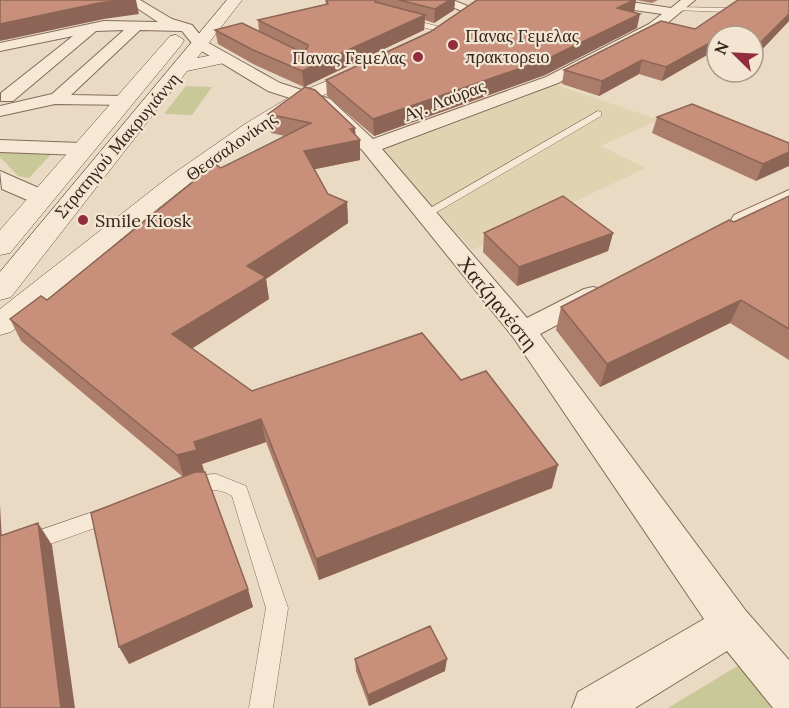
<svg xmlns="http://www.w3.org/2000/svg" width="789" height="708" viewBox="0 0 789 708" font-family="Lora,serif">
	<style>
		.farmland { fill: #e1d2b1 }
		.green { fill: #c9c898 }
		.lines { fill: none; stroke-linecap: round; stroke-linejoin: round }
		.lane-casing { stroke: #856b5b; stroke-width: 1 }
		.street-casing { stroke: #856b5b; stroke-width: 2 }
		.secondary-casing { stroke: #664d3e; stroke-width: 1 }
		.lane { fill: #f7e8d6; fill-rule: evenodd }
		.street { fill: #f7e8d6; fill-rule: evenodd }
		.secondary { fill: #f7e8d6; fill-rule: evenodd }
		.wall { fill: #ac7c6a }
		.shaded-wall { fill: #8c6556 }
		.building { fill: #c8907b; stroke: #8c6556; stroke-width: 1.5 }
		.poi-dot { fill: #902e3d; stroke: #f3e5d2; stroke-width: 2 }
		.labels { text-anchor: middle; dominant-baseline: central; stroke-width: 4.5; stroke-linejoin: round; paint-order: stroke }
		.far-poi-label { font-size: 18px; fill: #35261e; stroke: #f3e5d2; text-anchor: start }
		.far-street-label { font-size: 18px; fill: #35261e; stroke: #f3e5d2 }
		.street-label { font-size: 21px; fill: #35261e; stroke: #f3e5d2 }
	</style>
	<rect width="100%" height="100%" fill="#ebdac3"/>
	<path class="farmland" d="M 551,83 L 659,120 L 600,146 L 646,168 L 472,250 L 380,148 Z"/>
	<path class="green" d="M 186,86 L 212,87 L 192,115 L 164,114 Z
		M 0,146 L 57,148 L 29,178 L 18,176 L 0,157 Z
		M 739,665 L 775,708 L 668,708 Z"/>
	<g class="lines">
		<defs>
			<path id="lane" d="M 676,7 L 727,8 L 730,10 L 727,12 L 674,10 Z
				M 406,18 L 444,28 L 445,30 L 441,32 L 403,22 Z
				M 598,111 L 601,112 L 601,116 L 430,216 L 426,218 L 420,214 Z
				M 216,474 L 246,486 L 288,608 L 273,708 L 249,708 L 266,608 L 232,496 C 212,483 200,497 183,491 L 180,486 L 183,481 L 203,475 Z
				M 110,506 L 117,508 L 119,514 L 117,520 L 0,562 L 0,544 Z"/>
			<path id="street" d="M 125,0 L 140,0 L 172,19 L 192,25 L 205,41 L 280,83 L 330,99 L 373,139 L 546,77 L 649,24 L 662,14 L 592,4 L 586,0 L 618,0 L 671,8 L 681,0 L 695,0 L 659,30 L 558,83 L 382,149 L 527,318 L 584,289 L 593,287 L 602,289 L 606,295 L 602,301 L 540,334 L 746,611 L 789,660 L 789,708 L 773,708 L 727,651 L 635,708 L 572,708 L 578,692 L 704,619 L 513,337 L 363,151 L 318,107 L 268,91 L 195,47 L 182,31 L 140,30 L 71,95 L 123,96 L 132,101 L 129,105 L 55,104 L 0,116 L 0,106 L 52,94 L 124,30 L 96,31 L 13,101 L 1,101 L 1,93 L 73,36 L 0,51 L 0,43 L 104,21 L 158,22 Z
				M 434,0 L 453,0 L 477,10 L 470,14 Z
				M 0,140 L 81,143 L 91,149 L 81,155 L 0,152 Z
				M 0,171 L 48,192 L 51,197 L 48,202 L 32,202 L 2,189 Z
				M 789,190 L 789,204 L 750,225 L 734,225 L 731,220 L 734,215 Z"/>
			<path id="secondary" d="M 227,0 L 242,0 L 197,58 L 223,53 L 232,58 L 229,62 L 187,71 L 11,297 L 0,300 L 0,272 Z
				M 176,35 L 184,40 L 182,44 L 10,253 L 0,255 L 0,230 L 170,36 Z
				M 366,65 L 372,66 L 375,70 L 372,74 C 348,86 321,94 298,108 C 194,171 104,255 11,332 L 0,335 L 0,309 L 170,176 L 245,124 L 293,95 Z"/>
		</defs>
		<use href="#lane" class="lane-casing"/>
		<use href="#street" class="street-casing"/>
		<use href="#secondary" class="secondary-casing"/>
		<use href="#lane" class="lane"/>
		<use href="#street" class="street"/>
		<use href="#secondary" class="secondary"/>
	</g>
	<path class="wall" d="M 325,0 L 455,0 L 454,10 L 434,23 L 425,20 L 424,30 L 304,87 L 255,65 L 218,44 L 215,30 L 259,32 L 258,20 L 326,4 Z
		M 477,0 L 658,0 L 652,3 L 636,0 L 634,12 L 637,28 L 545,75 L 374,136 L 327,96 L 326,80 L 430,32 Z
		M 789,0 L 789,21 L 753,59 L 753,36 L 717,36 L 717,58 L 707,55 L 662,81 L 639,74 L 599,96 L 562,84 L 564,70 Z
		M 305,87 L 360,140 L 360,160 L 315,169 L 328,194 L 347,202 L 348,223 L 266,279 L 269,299 L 192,348 L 252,391 L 552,488 L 319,580 L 266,442 L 202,464 L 253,607 L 129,664 L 183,477 L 21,341 L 10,319 L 47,300 L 221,168 L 285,136 L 271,133 L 268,114 Z
		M 657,117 L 789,143 L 756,181 L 652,133 Z
		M 789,196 L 789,360 L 730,323 L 600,387 L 556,330 L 561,307 Z
		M 484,233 L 613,233 L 608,251 L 517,286 L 483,252 Z
		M 355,659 L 445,671 L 369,706 L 356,671 Z"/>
	<path class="shaded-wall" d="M 122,0 L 136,0 L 139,14 L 104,19 L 0,41 L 0,24 L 99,3 Z
		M 450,0 L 455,0 L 454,10 L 434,23 L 435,9 Z
		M 634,0 L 636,0 L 634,12 L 617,8 Z
		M 640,14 L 637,28 L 545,75 L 374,136 L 373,119 Z
		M 789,14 L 789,21 L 753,59 L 753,50 Z
		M 425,15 L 424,30 L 304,87 L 302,71 Z
		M 711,42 L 707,55 L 662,81 L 666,67 Z
		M 642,60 L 639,74 L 599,96 L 602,81 Z
		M 355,128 L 356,141 L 360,140 L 360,160 L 306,171 L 304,151 Z
		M 789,152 L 789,166 L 756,181 L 763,164 Z
		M 347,202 L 348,223 L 266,279 L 269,299 L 179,357 L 172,334 L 247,266 Z
		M 613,233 L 608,251 L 517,286 L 519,267 Z
		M 741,300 L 730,323 L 600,387 L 607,364 Z
		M 261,419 L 266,442 L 202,464 L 204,473 L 184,478 L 177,455 L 194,442 Z
		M 558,465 L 552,488 L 319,580 L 316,559 Z
		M 0,505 L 2,541 L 0,542 Z
		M 38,523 L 52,545 L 75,708 L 61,708 Z
		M 248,589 L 253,607 L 129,664 L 119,647 Z
		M 447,659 L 445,671 L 369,706 L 368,695 Z"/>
	<path class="building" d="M 0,0 L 125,0 L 99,3 L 0,24 Z
		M 327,0 L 376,0 L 375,2 L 425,15 L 302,71 L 253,50 L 215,30 L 242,23 L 299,51 L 307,49 L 308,45 L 258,20 L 328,4 Z
		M 399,0 L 450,0 L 435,9 Z
		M 477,0 L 634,0 L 617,8 L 640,14 L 547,59 L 373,119 L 326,80 L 430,32 Z
		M 738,0 L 789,0 L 789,14 L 753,50 L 753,36 L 717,36 L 717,44 L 711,42 L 666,67 L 642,60 L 602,81 L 564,70 L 661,21 L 695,29 Z
		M 305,87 L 315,90 L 355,128 L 350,129 L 360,140 L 304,151 L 328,194 L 347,202 L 247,266 L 266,277 L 172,334 L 252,391 L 422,333 L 461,380 L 486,371 L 558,465 L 316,559 L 261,419 L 194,442 L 197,450 L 177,455 L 10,319 L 41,296 L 47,300 L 215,164 L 221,168 L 311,123 L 268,114 Z
		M 692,104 L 789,143 L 789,152 L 763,164 L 657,117 Z
		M 563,196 L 613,233 L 519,267 L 484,233 Z
		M 789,196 L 789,329 L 741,300 L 607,364 L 561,307 L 729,220 L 734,222 Z
		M 195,472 L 205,472 L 248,589 L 119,647 L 91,513 Z
		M 38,523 L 61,708 L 0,708 L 0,536 Z
		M 430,626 L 447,659 L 368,695 L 355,659 Z"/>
	<g class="poi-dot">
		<circle cx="453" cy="45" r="6"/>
		<circle cx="418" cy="57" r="6"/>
		<circle cx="83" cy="220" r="6"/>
	</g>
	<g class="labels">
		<g class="far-poi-label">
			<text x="465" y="35">Πανας Γεμελας<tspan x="465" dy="21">πρακτορειο</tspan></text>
			<text x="406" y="57" text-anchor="end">Πανας Γεμελας</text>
			<text x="95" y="220">Smile Kiosk</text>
		</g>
		<g class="far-street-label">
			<text transform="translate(444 100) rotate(-21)">Αγ. Λαύρας</text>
			<text transform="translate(117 145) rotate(-50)">Στρατηγού Μακρυγιάννη</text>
			<text transform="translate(231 146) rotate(-35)">Θεσσαλονίκης</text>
		</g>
		<g class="street-label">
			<text transform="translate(498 303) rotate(51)">Χατζηανέστη</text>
		</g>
	</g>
	<g transform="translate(735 54) rotate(294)"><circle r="28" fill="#f3e5d2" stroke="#a7998a" stroke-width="1.5"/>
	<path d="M0-4.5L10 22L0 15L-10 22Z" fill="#902e3d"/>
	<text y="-9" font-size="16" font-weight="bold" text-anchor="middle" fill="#35261e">N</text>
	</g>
</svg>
